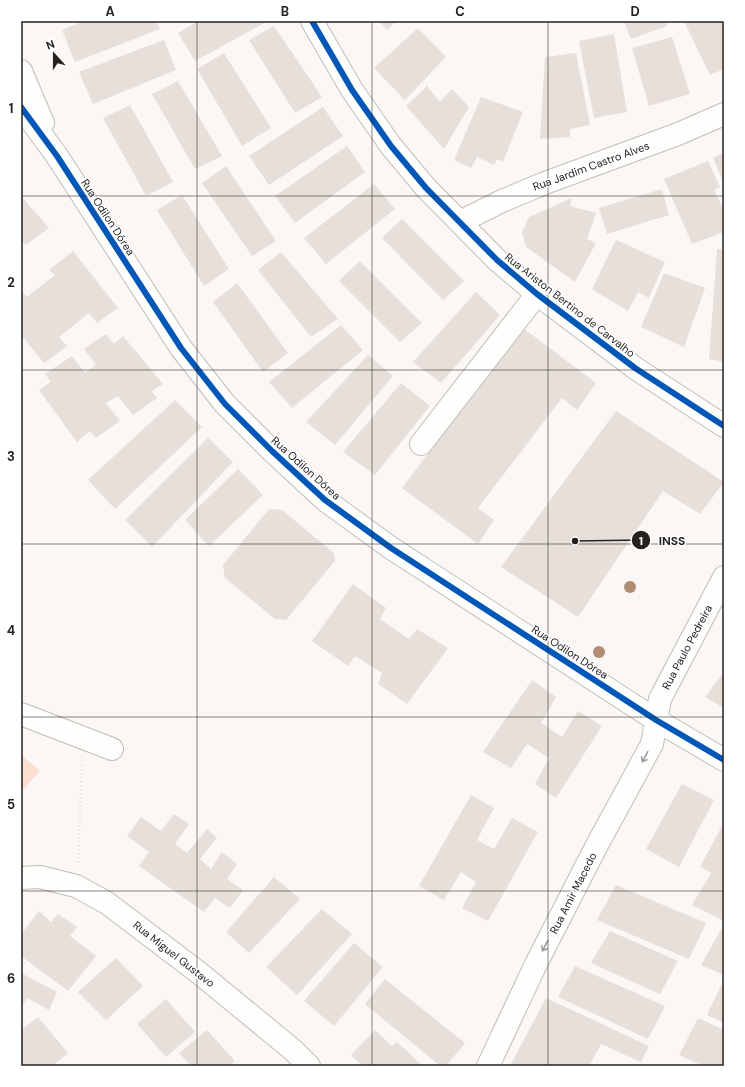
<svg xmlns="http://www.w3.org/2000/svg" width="745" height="1087" viewBox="0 0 745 1087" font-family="'DM Sans',sans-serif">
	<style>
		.green { fill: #fcdfd0 }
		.building { fill: #e7dfda }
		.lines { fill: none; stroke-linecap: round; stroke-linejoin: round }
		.minor-casing { stroke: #c0bdba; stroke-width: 24 }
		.path { stroke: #e1dfde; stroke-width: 2.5; stroke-dasharray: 1 3; stroke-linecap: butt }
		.minor { stroke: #fefefd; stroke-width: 22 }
		.cycleway-casing { stroke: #fff; stroke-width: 8 }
		.cycleway { stroke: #0057b8; stroke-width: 6 }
		.tree { fill: #b08d74 }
		.oneway { stroke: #9c9b99 }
		.grid { fill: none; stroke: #25211f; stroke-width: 1; stroke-opacity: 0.55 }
		.labels { text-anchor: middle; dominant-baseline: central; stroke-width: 3; stroke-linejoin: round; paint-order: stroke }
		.street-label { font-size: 11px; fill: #25211f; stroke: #fff }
		.leader { fill: none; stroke: #25211f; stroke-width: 1.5 }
		.callout-dot { fill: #25211f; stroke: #fff; stroke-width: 1.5 }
		.mark-label { font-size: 12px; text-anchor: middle; font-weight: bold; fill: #fff }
		.callout-label { font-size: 12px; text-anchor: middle; font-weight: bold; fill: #25211f; stroke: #fff; stroke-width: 3; stroke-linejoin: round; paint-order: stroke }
		.neatline { fill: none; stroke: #25211f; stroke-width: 1.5 }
		.grid-label { font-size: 13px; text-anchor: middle; font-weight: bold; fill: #25211f }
	</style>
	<rect width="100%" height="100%" fill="#fbf7f4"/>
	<path class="green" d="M 21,755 L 40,771 L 21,792 Z"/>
	<path class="building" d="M 84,21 L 156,21 L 160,29 L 75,62 L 62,30 Z
		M 198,21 L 268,21 L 195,61 L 178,33 Z
		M 379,21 L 396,21 L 387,30 Z
		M 624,21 L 666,21 L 667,26 L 631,39 Z
		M 684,21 L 724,21 L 724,69 L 710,75 Z
		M 274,26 L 322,97 L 295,113 L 249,40 Z
		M 418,28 L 446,57 L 405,100 L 374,68 Z
		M 614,34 L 627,112 L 594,118 L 579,41 Z
		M 672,37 L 690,94 L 649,106 L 632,48 Z
		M 164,40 L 176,70 L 93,104 L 79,72 Z
		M 224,53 L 271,128 L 242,146 L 197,69 Z
		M 576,53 L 590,125 L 570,129 L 570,137 L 540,139 L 545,57 Z
		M 178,81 L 222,156 L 195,169 L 152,94 Z
		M 427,86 L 440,102 L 452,89 L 469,107 L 444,149 L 406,106 Z
		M 481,97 L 523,112 L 503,162 L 497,159 L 494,165 L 477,157 L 471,168 L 454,160 Z
		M 130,105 L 173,182 L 146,196 L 103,118 Z
		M 323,107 L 343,136 L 269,185 L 249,156 Z
		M 347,146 L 365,172 L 295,223 L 275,196 Z
		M 724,153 L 724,183 L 713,158 Z
		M 708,161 L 720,187 L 714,190 L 724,210 L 724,232 L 692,244 L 664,179 Z
		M 226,166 L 276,241 L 252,256 L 202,183 Z
		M 374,184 L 395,209 L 326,264 L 304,238 Z
		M 662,189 L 669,215 L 607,234 L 599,208 Z
		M 182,195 L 229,269 L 204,286 L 157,210 Z
		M 21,196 L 49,228 L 26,245 L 21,240 Z
		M 572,198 L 570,206 L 596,213 L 587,239 L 596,243 L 575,282 L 526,247 L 522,232 L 529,217 Z
		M 402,219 L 464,281 L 443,300 L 382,238 Z
		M 616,240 L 665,262 L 649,298 L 638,292 L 628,311 L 592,289 Z
		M 717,249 L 724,249 L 724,362 L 709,359 Z
		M 73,251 L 118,308 L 97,323 L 89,313 L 59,337 L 67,346 L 44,363 L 21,335 L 21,290 L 27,297 L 55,275 L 49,270 Z
		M 281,252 L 338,319 L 311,337 L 258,270 Z
		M 360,261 L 422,323 L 400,342 L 339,281 Z
		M 664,273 L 705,288 L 684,347 L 641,327 Z
		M 237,283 L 288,353 L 263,372 L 213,302 Z
		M 476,292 L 500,315 L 441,383 L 413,362 Z
		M 341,325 L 363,350 L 292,408 L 269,382 Z
		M 523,328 L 596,383 L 577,410 L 562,398 L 478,508 L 494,520 L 478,544 L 402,488 Z
		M 106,334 L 114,344 L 123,336 L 163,384 L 152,391 L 157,398 L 133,415 L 118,396 L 106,403 L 120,421 L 96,438 L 90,431 L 77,442 L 39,390 L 51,382 L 45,374 L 72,356 L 85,373 L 96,365 L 84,349 Z
		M 368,355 L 393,376 L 335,445 L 306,422 Z
		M 401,383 L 430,406 L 375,475 L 343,452 Z
		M 175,400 L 202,427 L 115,509 L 88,480 Z
		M 616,411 L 724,482 L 700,514 L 663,491 L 578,617 L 501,567 Z
		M 208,438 L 233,462 L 152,547 L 125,520 Z
		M 238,469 L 263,495 L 209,546 L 185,520 Z
		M 269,509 L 282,510 L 334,553 L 335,561 L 286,620 L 275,619 L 225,578 L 223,565 Z
		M 353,584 L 386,608 L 380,619 L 409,639 L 417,629 L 448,648 L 407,704 L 378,684 L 382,673 L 355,656 L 348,666 L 312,641 Z
		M 724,672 L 724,708 L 705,697 Z
		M 532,680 L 556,697 L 541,723 L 562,737 L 578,711 L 602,726 L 556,798 L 535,784 L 549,758 L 527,744 L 511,768 L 483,752 Z
		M 682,784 L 714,800 L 679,867 L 646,849 Z
		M 471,795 L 494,808 L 477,840 L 494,849 L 512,818 L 538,832 L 488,921 L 462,908 L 476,882 L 461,872 L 444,900 L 419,886 Z
		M 174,814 L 189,824 L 175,844 L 187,853 L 207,829 L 217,838 L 200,859 L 211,869 L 222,852 L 237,864 L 227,879 L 243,890 L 230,908 L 215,898 L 204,912 L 139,866 L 149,852 L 127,836 L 141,817 L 161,831 Z
		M 724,822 L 724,917 L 722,920 L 692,905 L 711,873 L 700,867 Z
		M 274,877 L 300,899 L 249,953 L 226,932 Z
		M 616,885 L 706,923 L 689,959 L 597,920 Z
		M 322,909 L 352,934 L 297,995 L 266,967 Z
		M 39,911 L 51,922 L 58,914 L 77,927 L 70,936 L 96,956 L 68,991 L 21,956 L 21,934 Z
		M 724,924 L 724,975 L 701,965 Z
		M 610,931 L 678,961 L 660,994 L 591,963 Z
		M 354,943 L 383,967 L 334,1026 L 304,1001 Z
		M 116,958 L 143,986 L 106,1020 L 78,992 Z
		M 575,966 L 665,1006 L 648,1039 L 558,997 Z
		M 21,973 L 57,992 L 49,1010 L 27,998 L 21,1009 Z
		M 385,979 L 465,1043 L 446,1066 L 440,1066 L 365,1004 Z
		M 723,981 L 724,982 L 724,1023 L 707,1015 Z
		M 546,998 L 649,1046 L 641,1062 L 601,1044 L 589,1066 L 510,1066 Z
		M 166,999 L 195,1032 L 166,1057 L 137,1024 Z
		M 38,1017 L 68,1053 L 52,1066 L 21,1066 L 21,1030 Z
		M 698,1018 L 724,1030 L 724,1066 L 704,1066 L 679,1055 Z
		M 207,1030 L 235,1061 L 229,1066 L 191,1066 L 179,1053 Z
		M 375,1030 L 392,1046 L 397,1042 L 423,1066 L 362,1066 L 351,1055 Z"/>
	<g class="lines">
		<defs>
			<path id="minor" d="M 312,21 L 352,90 L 391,146 L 426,188 L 497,260 L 537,294 L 635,368 L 724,426
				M 21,71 L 43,123
				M 21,107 L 57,156 L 181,348 L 225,404 L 272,451 L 325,500 L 391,548 L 656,720 L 724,760
				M 460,222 L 502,201 L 545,183 L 678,134 L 724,114
				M 421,444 L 537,294
				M 21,714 L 112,749
				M 21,878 L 40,877 L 76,886 L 107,903 L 198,972 L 293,1050 L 309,1066
				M 488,1066 L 536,964 L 597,845 L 652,744 L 660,699 L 724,577"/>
		</defs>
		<use href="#minor" class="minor-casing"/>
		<path class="path" d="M 78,862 L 82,765"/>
		<use href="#minor" class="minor"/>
		<defs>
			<path id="cycleway" d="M 312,21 L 352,90 L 391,146 L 426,188 L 497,260 L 537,294 L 635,368 L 724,426
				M 21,107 L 57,156 L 181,348 L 225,404 L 272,451 L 325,500 L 391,548 L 656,720 L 724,760"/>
		</defs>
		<use href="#cycleway" class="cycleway-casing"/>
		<use href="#cycleway" class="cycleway"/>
	</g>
	<g class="tree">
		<circle cx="630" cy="587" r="6"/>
		<circle cx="599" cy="652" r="6"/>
	</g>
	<defs><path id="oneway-shaft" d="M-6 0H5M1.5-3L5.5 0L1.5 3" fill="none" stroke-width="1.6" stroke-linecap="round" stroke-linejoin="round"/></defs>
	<g class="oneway">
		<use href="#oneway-shaft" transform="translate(645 757) rotate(118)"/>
		<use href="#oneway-shaft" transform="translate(545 946) rotate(117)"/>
	</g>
	<path class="grid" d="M 197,21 L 197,1066M 372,21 L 372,1066M 548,21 L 548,1066M 21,196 L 724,196M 21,370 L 724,370M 21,544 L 724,544M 21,717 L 724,717M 21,891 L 724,891"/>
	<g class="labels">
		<g class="street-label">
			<text transform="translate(591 166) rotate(-20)">Rua Jardim Castro Alves</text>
			<text transform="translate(108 217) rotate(57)">Rua Odilon Dórea</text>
			<text transform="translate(570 305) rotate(38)">Rua Ariston Bertino de Carvalho</text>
			<text transform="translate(306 468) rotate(42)">Rua Odilon Dórea</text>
			<text transform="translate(687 647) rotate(-62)">Rua Paulo Pedreira</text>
			<text transform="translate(570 652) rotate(33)">Rua Odilon Dórea</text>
			<text transform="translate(573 893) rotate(-63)">Rua Amir Macedo</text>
			<text transform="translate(174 954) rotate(38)">Rua Miguel Gustavo</text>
		</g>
	</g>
	<path class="leader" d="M575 541L641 540"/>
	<g class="callout-dot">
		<circle cx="575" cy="541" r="4"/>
		<circle cx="641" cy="540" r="10"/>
	</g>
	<g class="mark-label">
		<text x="641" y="545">1</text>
	</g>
	<g class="callout-label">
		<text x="672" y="545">INSS</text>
	</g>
	<rect width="745" height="1087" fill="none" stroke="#ffffff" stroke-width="44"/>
	<g transform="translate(54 54) rotate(339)" stroke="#ffffff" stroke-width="3" paint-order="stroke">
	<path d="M0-3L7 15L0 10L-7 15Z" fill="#25211f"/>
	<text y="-6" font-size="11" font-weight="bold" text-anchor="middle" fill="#25211f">N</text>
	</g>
	<rect x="22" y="22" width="701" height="1043" class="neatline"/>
	<g class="grid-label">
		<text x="110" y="16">A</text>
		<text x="285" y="16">B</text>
		<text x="460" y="16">C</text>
		<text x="635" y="16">D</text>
		<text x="11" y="113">1</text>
		<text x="11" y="287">2</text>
		<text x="11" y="461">3</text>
		<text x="11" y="635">4</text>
		<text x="11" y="809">5</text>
		<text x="11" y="983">6</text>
	</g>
</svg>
